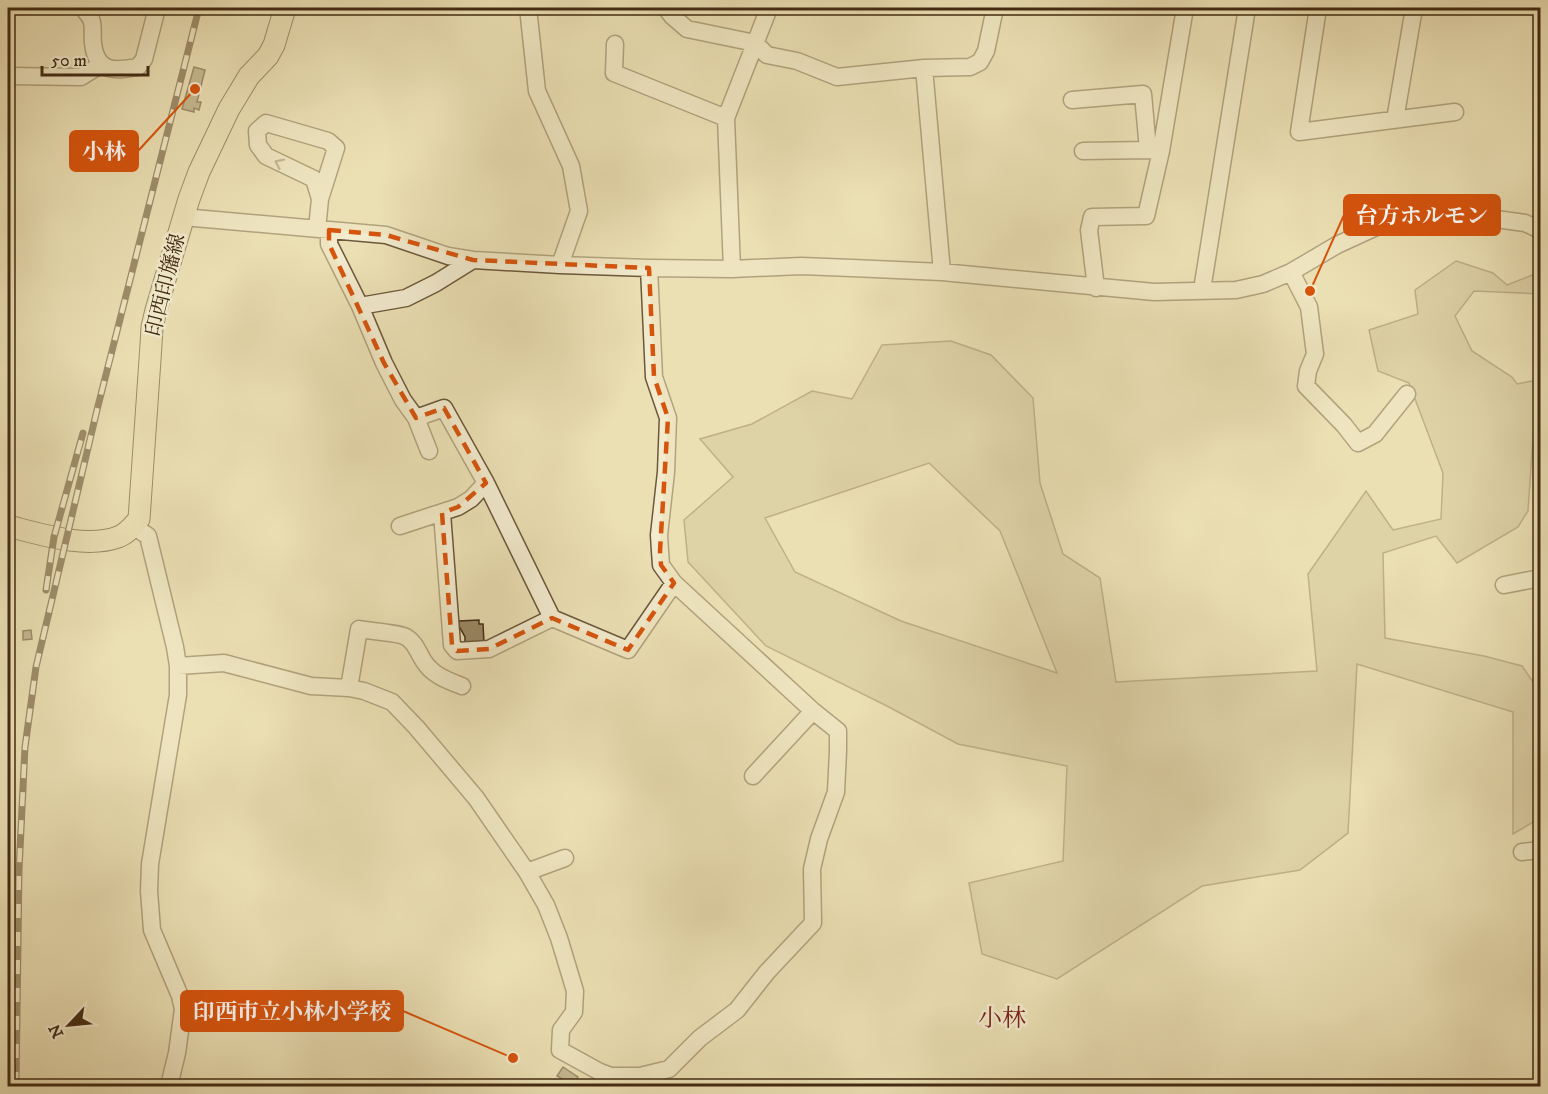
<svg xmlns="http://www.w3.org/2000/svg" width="1548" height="1094" viewBox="0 0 1548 1094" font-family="'IM FELL DW Pica','Noto Serif JP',serif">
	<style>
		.green { fill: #cec198; stroke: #887655; stroke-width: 1.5; fill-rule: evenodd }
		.building { fill: #9a8966; stroke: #422b12; stroke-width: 1.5 }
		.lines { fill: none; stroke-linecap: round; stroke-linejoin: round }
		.minor-casing { stroke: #6c583a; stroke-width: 19 }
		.major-casing { stroke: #422b12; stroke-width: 23 }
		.minor { stroke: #f2ebce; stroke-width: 16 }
		.major { stroke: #ebe0b4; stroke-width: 21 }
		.rail-casing { stroke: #422b12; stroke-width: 7 }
		.rail { stroke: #f2ebce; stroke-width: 4.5; stroke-dasharray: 14; stroke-linecap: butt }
		.oneway { stroke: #9a8b70 }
		.marked { fill: none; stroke: #d7540d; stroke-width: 4.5; stroke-dasharray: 12 8; stroke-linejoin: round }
		.labels { text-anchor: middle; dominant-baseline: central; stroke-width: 5; stroke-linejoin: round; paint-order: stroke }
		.street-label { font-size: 21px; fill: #422b12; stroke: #f2ebce }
		.quarter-label { font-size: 24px; fill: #7a1f14; stroke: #f2ebce }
		.leader { fill: none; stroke: #d7540d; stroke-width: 2 }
		.callout-dot { fill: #d7540d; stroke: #f2ebce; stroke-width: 2 }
		.callout { fill: #d7540d; stroke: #d7540d; stroke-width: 2 }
		.callout-label { font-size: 22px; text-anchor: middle; font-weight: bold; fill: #fff }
	</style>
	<rect width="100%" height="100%" fill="#ebe0b4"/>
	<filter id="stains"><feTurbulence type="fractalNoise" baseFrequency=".00333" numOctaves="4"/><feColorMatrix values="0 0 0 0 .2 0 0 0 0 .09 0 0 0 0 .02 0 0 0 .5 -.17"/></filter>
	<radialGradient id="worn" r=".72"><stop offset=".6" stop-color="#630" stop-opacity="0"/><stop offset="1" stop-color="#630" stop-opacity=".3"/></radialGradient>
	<path class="green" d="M 1456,261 L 1493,273 L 1507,285 L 1540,272 L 1540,294 L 1474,291 L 1455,316 L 1472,351 L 1512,377 L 1517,384 L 1537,380 L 1528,511 L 1518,527 L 1457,563 L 1436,536 L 1383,553 L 1385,638 L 1484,656 L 1522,666 L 1540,692 L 1540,818 L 1513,834 L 1513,712 L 1357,664 L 1348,833 L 1300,870 L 1202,886 L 1057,979 L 982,954 L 969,883 L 1063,861 L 1067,766 L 958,744 L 887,706 L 766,646 L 688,562 L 684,520 L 733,477 L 700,439 L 752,424 L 812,391 L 852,399 L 882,345 L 951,341 L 991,355 L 1033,398 L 1040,483 L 1063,554 L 1100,578 L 1116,682 L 1317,671 L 1308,574 L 1366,491 L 1393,530 L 1441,519 L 1443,473 L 1409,383 L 1378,371 L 1369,330 L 1418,314 L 1415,290 ZM 929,463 L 1000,531 L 1057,673 L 901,621 L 795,572 L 765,518 Z"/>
	<path class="building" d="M 194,67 L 205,70 L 197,102 L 201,102 L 199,110 L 194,108 L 194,112 L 182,109 Z
		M 479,620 L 479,624 L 483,624 L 484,643 L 465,644 L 465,637 L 459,626 L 459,621 Z
		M 31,630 L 32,639 L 23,640 L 23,631 Z
		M 563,1067 L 578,1077 L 573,1085 L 557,1076 Z"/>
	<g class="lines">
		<defs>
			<path id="minor" d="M 83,8 C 85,11 89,15 91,19 C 94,26 92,36 93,43 C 96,73 115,71 138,67 L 144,59 L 157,8
				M 528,8 L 537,91 L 571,166 L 579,211 L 560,265
				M 666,8 L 672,16 L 687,29 L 755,43 L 767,55 L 797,61 L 837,77 L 924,68 L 970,67 L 980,62 L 986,51 L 995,8
				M 1318,8 L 1299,132 L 1455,112
				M 615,44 L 614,73 L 726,118
				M 924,68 L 942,272
				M 8,76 L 81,77 L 102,64
				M 1072,100 L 1143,94 L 1148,150 L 1161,151
				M 1395,120 L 1414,8
				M 1083,151 L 1148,150
				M 183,217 L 386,235 L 448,256 L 473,260 L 560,265 L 649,268 L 732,269 L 801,266 L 852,268 L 942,272 L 1154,292 L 1236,290 L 1263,284 L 1291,272 L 1337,245 L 1400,216 L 1496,219 L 1525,223 L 1540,230
				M 317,229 L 320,199 L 336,148 L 328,141 L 266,123 L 257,131 L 258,145 L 266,156 L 314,179 L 320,199
				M 329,230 L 329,244 L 360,306 L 384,363 L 403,400 L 416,418 L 429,451
				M 732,269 L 726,118 L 769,8
				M 1291,272 L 1309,307 L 1315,354 L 1308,371 L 1306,386 L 1344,425 L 1358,443 L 1375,434 L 1407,394
				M 1096,288 L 1089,230 L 1092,217 L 1146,216 L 1161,151 L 1185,8
				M 1202,290 L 1247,8
				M 360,306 L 406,298 L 436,283 L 473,260
				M 416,418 L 444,408 L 486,483 L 552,618
				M 442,513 L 452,645 L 457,651 L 489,649 L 552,618 L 628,650 L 674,583
				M 133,526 L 148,536 L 175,647 L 178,666 L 178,695 L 150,864 L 149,891 L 152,930 L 180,996 L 183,1009 L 177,1053 L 169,1086
				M 400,526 L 458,507 L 471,499 L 486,483
				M 1504,585 L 1540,578
				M 178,666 L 224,663 L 311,686 L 349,688 L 364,691 L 392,702 L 416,727 L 476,798 L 527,872 L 546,905 L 559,938 L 575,991 L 574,1012 L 561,1030 L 560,1050 L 600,1072 L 611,1076 L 640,1076 L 669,1069 L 700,1038 L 737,1010 L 767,972 L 813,923 L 812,869 L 819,839 L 836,792 L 838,751 L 838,731 L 813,711 L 674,583 L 661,565 L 660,551 L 659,535 L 666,472 L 668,418 L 654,377 L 649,268
				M 349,688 L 359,629 C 369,631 400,633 406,637 C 415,642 418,652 423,660 C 432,675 446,680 462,686
				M 753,776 L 813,711
				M 1522,852 L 1540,850
				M 527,872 L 565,858"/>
			<path id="major" d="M 8,526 C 40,534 86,549 118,537 C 127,534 133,526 139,519 L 151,345 L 152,327 L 156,310 L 189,199 L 199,172 L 229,109 L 249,76 L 268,56 L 274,45 L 285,8"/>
		</defs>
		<use href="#minor" class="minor-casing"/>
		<use href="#major" class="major-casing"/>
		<use href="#minor" class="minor"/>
		<use href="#major" class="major"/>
		<defs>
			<path id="rail" d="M 46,590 L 54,537 L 83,433
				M 16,1086 L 19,870 L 25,747 L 36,667 L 97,410 L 199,8"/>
		</defs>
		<use href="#rail" class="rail-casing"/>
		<use href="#rail" class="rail"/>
	</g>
	<defs><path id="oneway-chevron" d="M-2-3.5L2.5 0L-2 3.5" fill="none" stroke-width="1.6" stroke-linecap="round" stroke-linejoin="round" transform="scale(1.5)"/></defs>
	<use class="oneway" href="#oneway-chevron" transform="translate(279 163) rotate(-154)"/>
	<path d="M0 0H1548V1094H0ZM 329,230 L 386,235 L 473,260 L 649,268 L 654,377 L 668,418 L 660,551 L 661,565 L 674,583 L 628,650 L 552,618 L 489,649 L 457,651 L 452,645 L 442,513 L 458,507 L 486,483 L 444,408 L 416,418 L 384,363 L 329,244 Z" fill="#ebe0b4" fill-opacity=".55" fill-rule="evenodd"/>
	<path class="marked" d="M 329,230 L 386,235 L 473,260 L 649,268 L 654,377 L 668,418 L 660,551 L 661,565 L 674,583 L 628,650 L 552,618 L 489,649 L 457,651 L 452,645 L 442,513 L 458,507 L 486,483 L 444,408 L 416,418 L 384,363 L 329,244 Z"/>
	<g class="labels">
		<g class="street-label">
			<text transform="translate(166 285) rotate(-76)">印西印旛線</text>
		</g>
		<g class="quarter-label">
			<text x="1002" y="1019">小林</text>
		</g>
	</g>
	<path class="leader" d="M195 89L138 151M1310 291L1344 215M513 1058L403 1011"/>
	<g class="callout-dot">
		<circle cx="195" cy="89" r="6"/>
		<circle cx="1310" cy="291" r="6"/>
		<circle cx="513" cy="1058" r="6"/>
	</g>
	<g class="callout">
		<rect x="70" y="131" width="68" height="40" rx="6"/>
		<rect x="1344" y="195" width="156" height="40" rx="6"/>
		<rect x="181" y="991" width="222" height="40" rx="6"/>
	</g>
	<g class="callout-label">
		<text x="104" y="159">小林</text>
		<text x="1422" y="223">台方ホルモン</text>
		<text x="292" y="1019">印西市立小林小学校</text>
	</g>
	<rect width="1548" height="1094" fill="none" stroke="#ebe0b4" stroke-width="30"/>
	<rect x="9" y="9" width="1530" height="1076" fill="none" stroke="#422b12" stroke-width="3"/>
	<rect x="15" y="15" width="1518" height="1064" fill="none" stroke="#422b12" stroke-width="1.5"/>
	<g transform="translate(69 1025) rotate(244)" stroke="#f2ebce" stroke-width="4.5" paint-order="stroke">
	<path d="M0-4.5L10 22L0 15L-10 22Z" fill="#422b12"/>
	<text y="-9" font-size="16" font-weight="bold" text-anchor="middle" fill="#422b12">N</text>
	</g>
	<path d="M42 66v9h106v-9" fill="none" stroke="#422b12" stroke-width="3"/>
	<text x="51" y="66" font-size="18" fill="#422b12" stroke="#f2ebce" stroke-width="4.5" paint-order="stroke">50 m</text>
	<rect width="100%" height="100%" filter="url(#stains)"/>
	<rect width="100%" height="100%" fill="url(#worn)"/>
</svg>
